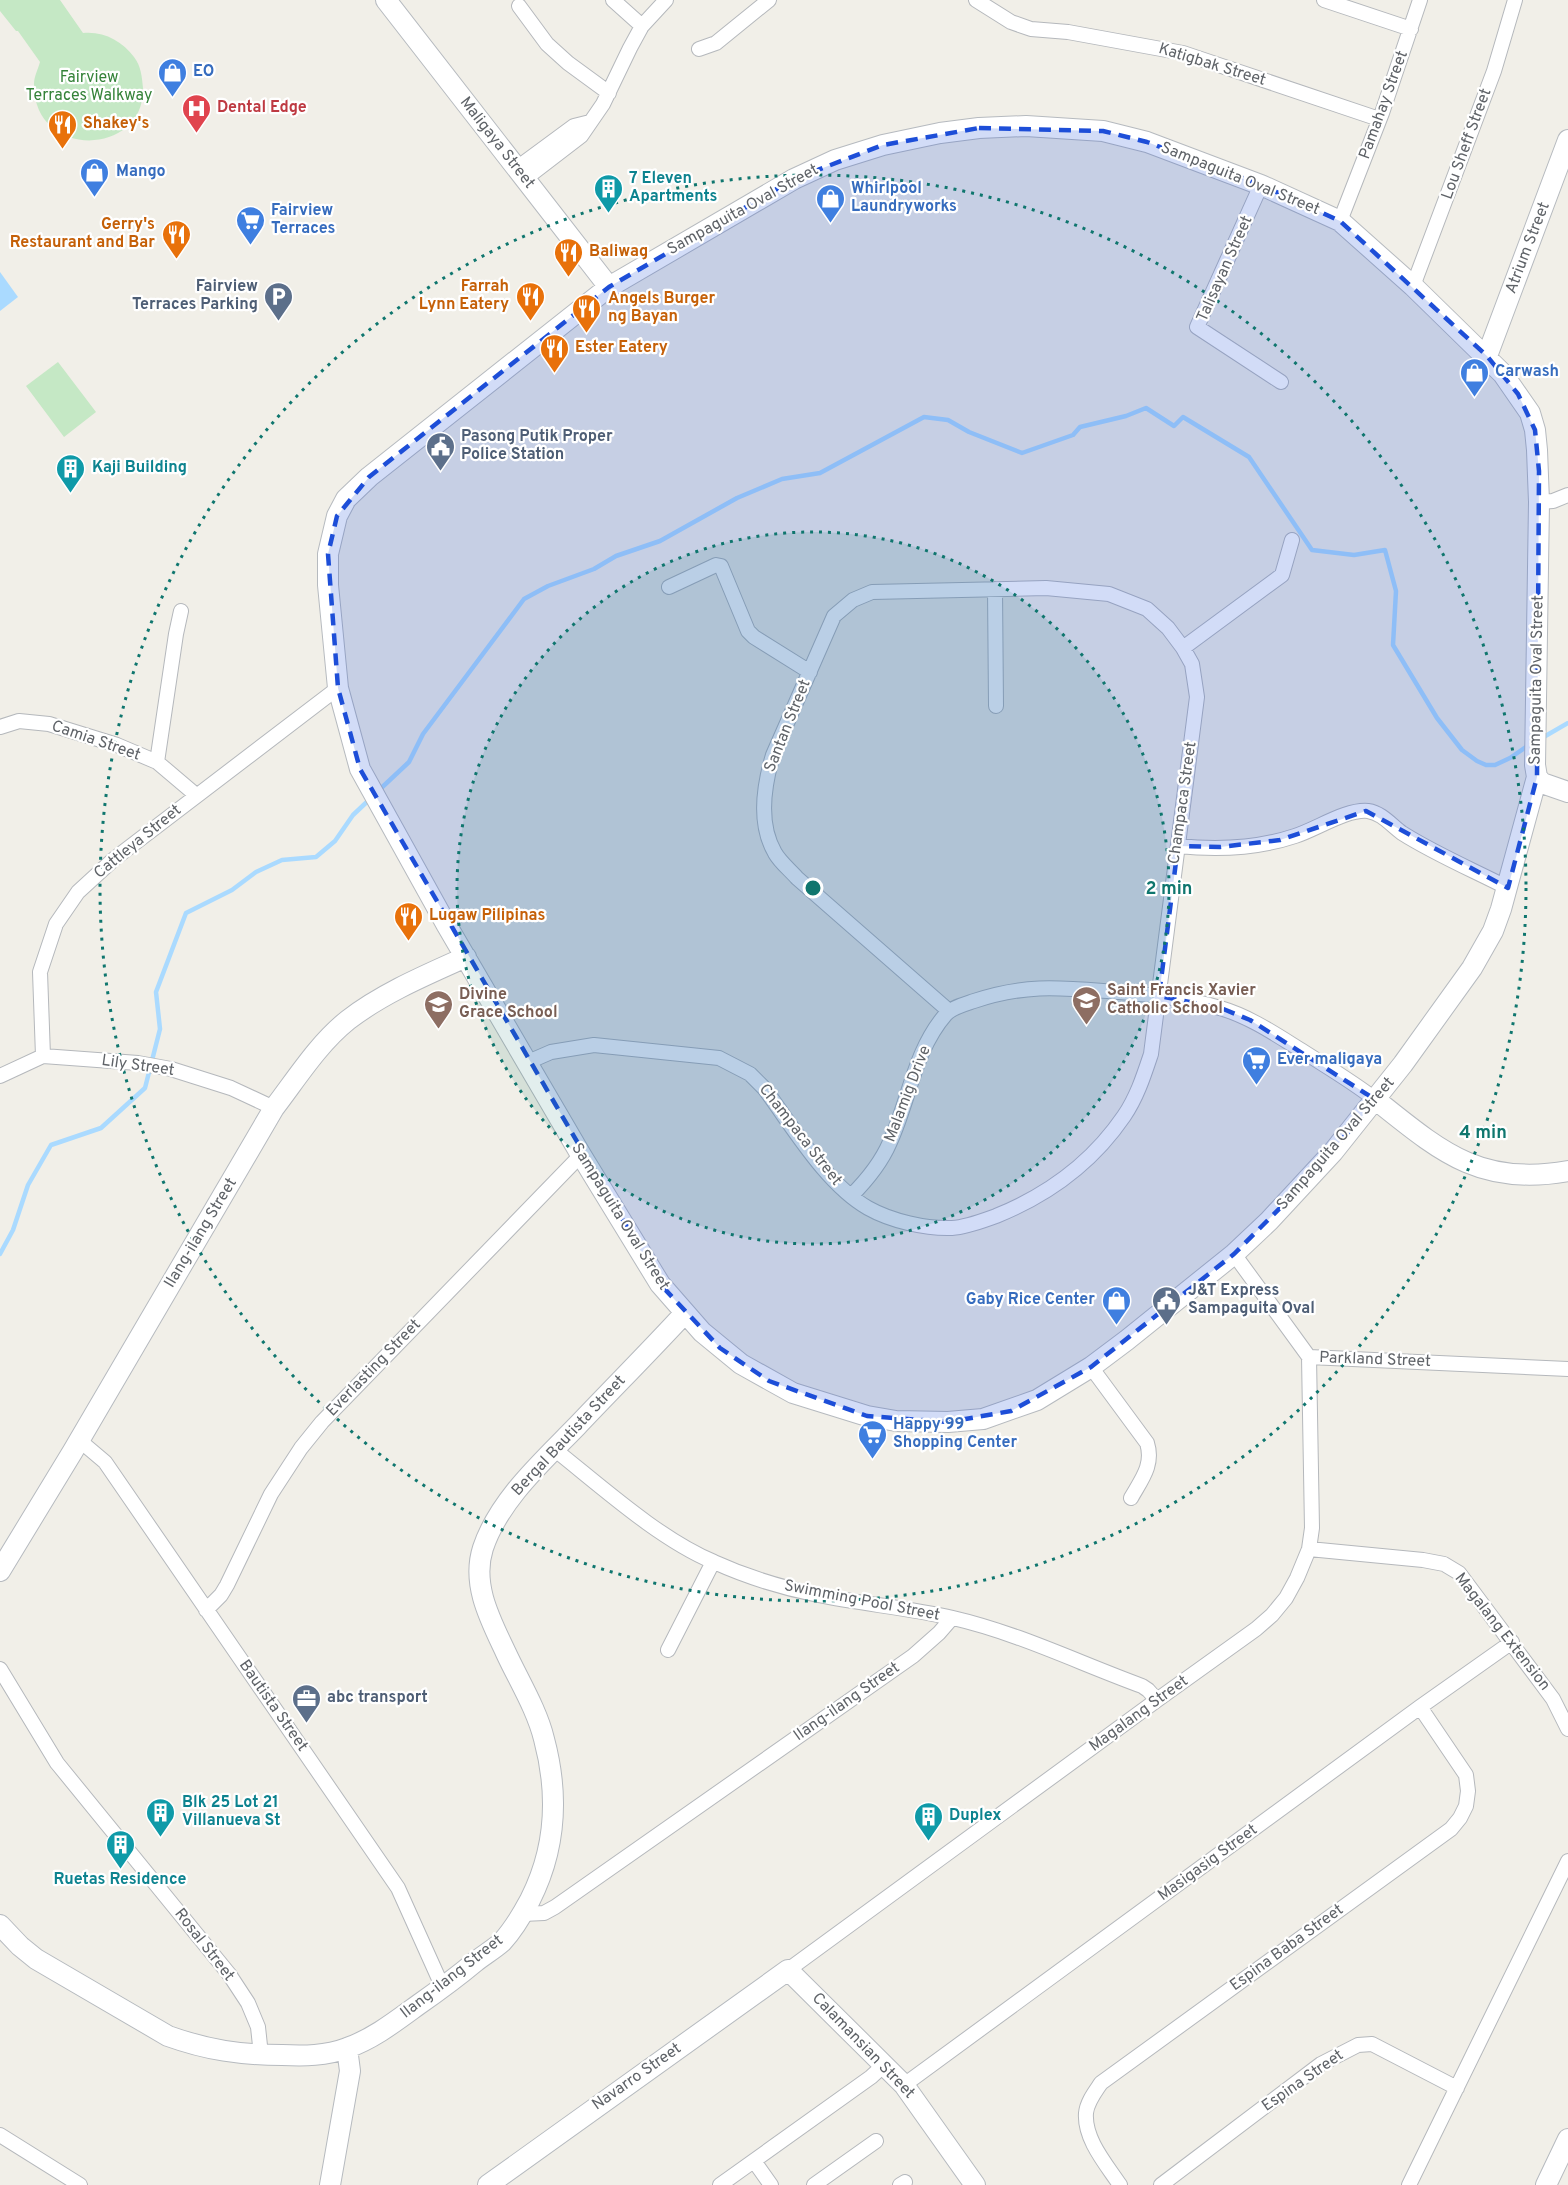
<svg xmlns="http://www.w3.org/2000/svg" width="1568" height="2185" viewBox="0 0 1568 2185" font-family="Overpass,sans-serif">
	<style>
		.green { fill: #c5e8c5 }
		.water { fill: #aadaff }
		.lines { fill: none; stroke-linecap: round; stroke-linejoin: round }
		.stream { stroke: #aadaff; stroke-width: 4.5 }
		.street-casing { stroke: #b5b8bc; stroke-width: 16 }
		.secondary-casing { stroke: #b6babf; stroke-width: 22 }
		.street { stroke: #fff; stroke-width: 14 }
		.secondary { stroke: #fff; stroke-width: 20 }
		.marked { fill: #1d4ed8; fill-opacity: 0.2; stroke: #1d4ed8; stroke-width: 4.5; stroke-dasharray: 12 8; stroke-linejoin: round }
		.ring { fill: none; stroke: #0f766e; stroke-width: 3; stroke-dasharray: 3 6 }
		.labels { text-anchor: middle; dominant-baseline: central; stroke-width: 4.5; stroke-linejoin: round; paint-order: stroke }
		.street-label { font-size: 16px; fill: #5f6368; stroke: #fff }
		.shop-label { font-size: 16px; font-weight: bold; fill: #366cbe; stroke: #fff; text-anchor: start }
		.park-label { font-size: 16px; fill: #348238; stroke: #fff }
		.health-label { font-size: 16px; font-weight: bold; fill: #be3a42; stroke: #fff; text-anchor: start }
		.food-label { font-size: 16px; font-weight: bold; fill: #c56008; stroke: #fff; text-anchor: start }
		.culture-label { font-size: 16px; font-weight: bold; fill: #0d838f; stroke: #fff; text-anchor: start }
		.service-label { font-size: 16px; font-weight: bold; fill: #4e5e75; stroke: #fff; text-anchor: start }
		.education-label { font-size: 16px; font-weight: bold; fill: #785e54; stroke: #fff; text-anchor: start }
		.centre { fill: #0f766e; stroke: #fff; stroke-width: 3 }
		.ring-label { font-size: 18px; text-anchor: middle; font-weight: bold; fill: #0f766e; stroke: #fff; stroke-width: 4.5; stroke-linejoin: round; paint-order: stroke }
	</style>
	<rect width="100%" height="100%" fill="#f1efe8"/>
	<path class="green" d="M 0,0 L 60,0 L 83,33 C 104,31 122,41 134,57 C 141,66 142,77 143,88 C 145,157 33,160 34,84 C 34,77 38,69 40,62 L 18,31 L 16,31 L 0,11 Z
		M 58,362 L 96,412 L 64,437 L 26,386 Z"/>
	<path class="water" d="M 0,272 L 18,297 L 0,311 Z"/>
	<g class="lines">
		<path class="stream" d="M 1542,738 L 1568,723
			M 377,792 L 409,762 L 423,734 L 524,599 L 548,586 L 594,569 L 616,556 L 660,541 L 737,498 L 782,479 L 820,473 L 924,417 L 948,420 L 969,432 L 1022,453 L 1073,435 L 1080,427 L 1126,416 L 1146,408 L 1174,426 L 1183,417 L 1249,457 L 1312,550 L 1354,555 L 1385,550 L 1396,591 L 1393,645 L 1437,718 L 1462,750 L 1477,761 L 1486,765 L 1495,765 L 1510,758 L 1529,745
			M 0,1254 L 13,1230 L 28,1185 L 51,1145 L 101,1128 L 145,1088 L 160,1029 L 156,992 L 186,913 L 232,890 L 256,872 L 282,860 L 316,857 L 335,841 L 353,815 L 371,798"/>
		<defs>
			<path id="street" d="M 613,0 L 642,26
				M 976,0 L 1011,22 L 1031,29 L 1068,32 L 1183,53 L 1379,119
				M 1324,0 L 1411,29
				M 519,6 L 547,44 L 568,63 L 609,93
				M 699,49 L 716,43 L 769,0
				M 517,168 L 574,126 L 590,122
				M 525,179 L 581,136 L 603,104 L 630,48 L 642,26 L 666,0
				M 1261,185 L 1197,327 L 1281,382
				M 1340,221 L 1382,113 L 1420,0
				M 1413,286 L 1494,71 L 1515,0
				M 1539,502 L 1553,501 L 1568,495
				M 669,587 L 716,565 L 721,566 L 748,631 L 754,637 L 810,672
				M 995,589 L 996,706
				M 1183,648 L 1282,575 L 1292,540
				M 0,727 L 19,721 L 49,724 L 117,745 L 157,762 L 196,795
				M 157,762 L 176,634 L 181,611
				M 1178,846 C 1216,850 1259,848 1295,836 C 1317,829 1346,809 1368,811 C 1382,813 1391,825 1402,833 C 1435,854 1473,870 1508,888
				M 43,1056 L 40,972 L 56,924 L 78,892 L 114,859 L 338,688
				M 528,1062 L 551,1052 L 594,1045 L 719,1058 L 750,1074 L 764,1088 C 793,1127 826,1184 868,1208 C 891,1221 926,1229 952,1228 C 967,1227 982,1221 996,1216 C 1048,1195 1092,1163 1124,1116 C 1137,1097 1144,1075 1151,1054 L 1197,697 L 1192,664 L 1183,648 L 1168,628 L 1147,609 L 1109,594 L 1046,588 L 872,592 L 853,600 L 834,616 L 773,755 C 764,785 758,824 775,853 C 780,862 790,870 797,878 L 949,1011
				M 0,1076 L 43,1056 L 138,1063 L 171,1069 L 231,1088 L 274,1108
				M 851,1196 C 867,1180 881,1163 890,1142 C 910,1098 914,1051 946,1014 C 953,1007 965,1004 974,1001 C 1028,983 1063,988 1118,992 C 1152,995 1187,998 1220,1008 C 1251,1017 1278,1036 1304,1052 C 1329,1068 1353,1082 1376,1100
				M 1234,1254 L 1309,1357
				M 1309,1357 L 1568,1369
				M 1091,1367 L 1147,1443 C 1154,1465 1141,1480 1131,1498
				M 79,1440 L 105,1462 L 398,1888 L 443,1988
				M 554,1449 C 602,1487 659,1539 714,1562 C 747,1577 783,1588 818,1595 C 863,1604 908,1608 953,1618 C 1018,1633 1079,1663 1142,1686 L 1148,1690 L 1157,1700
				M 1309,1549 L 1423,1560 L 1444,1564 L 1459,1573 L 1553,1699 L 1568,1729
				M 206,1610 L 221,1595 L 227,1585 L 271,1494 L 301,1448 L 322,1422 L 581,1155
				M 668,1650 L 713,1562
				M 0,1669 L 57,1763 L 229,1974 L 248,2003 L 258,2027 L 261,2055
				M 523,1914 L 544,1913 L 555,1907 L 913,1656 L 939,1633 L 952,1618
				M 788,1970 L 1157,1700 L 1256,1629 L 1272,1615 L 1286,1598 L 1297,1578 L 1309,1549 L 1312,1528 L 1309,1357
				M 904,2085 L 1420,1707 L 1512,1642
				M 0,2135 L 80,2185
				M 754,2161 L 771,2185
				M 720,2185 L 871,2077 L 884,2065
				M 814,2185 L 876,2141
				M 900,2185 L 905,2182
				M 1120,2185 C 1106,2164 1084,2139 1086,2113 C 1087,2102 1095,2092 1101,2083 L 1451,1829 L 1460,1818 L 1466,1806 L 1468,1791 L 1466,1775 L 1420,1707
				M 1161,2185 L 1321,2064 L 1358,2045 L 1372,2044 L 1457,2088
				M 1409,2185 L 1568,1861"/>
			<path id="secondary" d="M 386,0 L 609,287
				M 1026,126 L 1103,131 L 1147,142 L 1261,185 L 1340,221 L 1413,286 L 1503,374 L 1530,413 L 1535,430 L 1537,450 L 1539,502 L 1535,765 L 1537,777 L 1501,909 L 1493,931 L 1472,968 L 1403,1064 L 1333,1152 L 1269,1221 L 1234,1254 L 1127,1340 L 1091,1367 L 1037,1400 L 983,1419 L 948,1422 L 896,1421 L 867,1416 L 793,1393 L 741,1364 L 702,1332 L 660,1284 L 581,1155 L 446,924 L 360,769 L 338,688 L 328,585 L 328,554 L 337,516 L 346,499 L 369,477 L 609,287 L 794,179 L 835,160 L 883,145 L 940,133 L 979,128 Z
				M 1487,356 L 1568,140
				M 1537,777 L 1542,783 L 1568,792
				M 1376,1100 C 1440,1151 1480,1187 1568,1171
				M 0,1571 L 73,1451 L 274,1108 C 297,1078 318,1044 348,1020 C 383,993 426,975 466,957
				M 0,1925 L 20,1946 L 36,1959 L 168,2036 C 207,2050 241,2055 282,2055 C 304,2056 326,2056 347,2048 C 373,2039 396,2021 418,2005 C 438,1991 457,1977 475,1962 C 484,1955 494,1949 502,1942 C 513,1930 522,1915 530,1900 C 556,1849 559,1795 544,1739 C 537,1710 519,1681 506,1653 C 491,1621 471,1585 483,1548 C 499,1500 543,1461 577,1426 C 613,1388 649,1352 684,1314
				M 330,2185 L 350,2071 L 347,2048
				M 488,2185 L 788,1970 L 904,2085 L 975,2185
				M 1546,2185 L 1568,2139"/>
		</defs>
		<use href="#street" class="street-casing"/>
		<use href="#secondary" class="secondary-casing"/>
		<use href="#street" class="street"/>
		<use href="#secondary" class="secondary"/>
	</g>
	<path class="marked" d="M 979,128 L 1103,131 L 1147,142 L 1261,185 L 1340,221 L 1487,356 L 1518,394 L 1535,430 L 1539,471 L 1537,777 L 1508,888 L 1366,811 L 1280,840 L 1220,847 L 1178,846 L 1159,996 L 1221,1008 L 1250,1020 L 1376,1100 L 1300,1188 L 1234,1254 L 1091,1367 L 1011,1411 L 948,1422 L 867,1416 L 769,1381 L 720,1348 L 660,1284 L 360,769 L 338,688 L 328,554 L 337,516 L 369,477 L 609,287 L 794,179 L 883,145 Z"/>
	<circle cx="813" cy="888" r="356" fill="#0f766e" fill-opacity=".12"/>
	<g class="ring">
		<circle cx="813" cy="888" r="356"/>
		<circle cx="813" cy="888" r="713"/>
	</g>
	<defs>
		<symbol id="shop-pin" viewBox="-11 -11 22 30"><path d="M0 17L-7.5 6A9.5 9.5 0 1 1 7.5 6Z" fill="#3f7fe0" stroke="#fff"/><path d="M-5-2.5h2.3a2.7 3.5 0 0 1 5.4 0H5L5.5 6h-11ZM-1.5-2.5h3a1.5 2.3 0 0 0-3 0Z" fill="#fff"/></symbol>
		<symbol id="hospital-pin" viewBox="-11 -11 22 30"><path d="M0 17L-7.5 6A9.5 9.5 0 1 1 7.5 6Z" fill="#e0444e" stroke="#fff"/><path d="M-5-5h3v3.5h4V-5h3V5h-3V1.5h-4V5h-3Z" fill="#fff"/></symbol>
		<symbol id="restaurant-pin" viewBox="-11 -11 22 30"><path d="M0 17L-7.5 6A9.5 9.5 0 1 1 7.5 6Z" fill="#e8710a" stroke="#fff"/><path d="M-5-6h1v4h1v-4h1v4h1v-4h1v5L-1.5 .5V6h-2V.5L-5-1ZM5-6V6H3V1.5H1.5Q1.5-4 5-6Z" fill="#fff"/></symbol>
		<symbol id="building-pin" viewBox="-11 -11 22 30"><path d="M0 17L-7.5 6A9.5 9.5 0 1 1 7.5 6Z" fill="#0f9aa8" stroke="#fff"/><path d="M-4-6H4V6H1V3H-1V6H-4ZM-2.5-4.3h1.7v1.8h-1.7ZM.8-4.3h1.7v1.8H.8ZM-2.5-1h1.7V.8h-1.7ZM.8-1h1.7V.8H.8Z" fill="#fff"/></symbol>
		<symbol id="supermarket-pin" viewBox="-11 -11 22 30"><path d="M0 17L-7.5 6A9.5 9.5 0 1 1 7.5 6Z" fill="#3f7fe0" stroke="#fff"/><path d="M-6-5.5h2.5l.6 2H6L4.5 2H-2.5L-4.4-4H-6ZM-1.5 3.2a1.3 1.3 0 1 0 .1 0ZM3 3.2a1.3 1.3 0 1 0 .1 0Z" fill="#fff"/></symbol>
		<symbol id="parking-pin" viewBox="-11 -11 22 30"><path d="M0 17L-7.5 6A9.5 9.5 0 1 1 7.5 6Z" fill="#5c6f8a" stroke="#fff"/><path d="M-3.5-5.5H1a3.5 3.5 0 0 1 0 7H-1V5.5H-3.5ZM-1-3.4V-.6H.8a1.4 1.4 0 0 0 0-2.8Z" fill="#fff"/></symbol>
		<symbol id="civic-pin" viewBox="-11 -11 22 30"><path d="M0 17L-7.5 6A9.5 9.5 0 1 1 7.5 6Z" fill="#5c6f8a" stroke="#fff"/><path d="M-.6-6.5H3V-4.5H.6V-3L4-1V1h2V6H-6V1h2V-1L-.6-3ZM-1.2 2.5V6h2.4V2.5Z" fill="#fff"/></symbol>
		<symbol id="school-pin" viewBox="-11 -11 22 30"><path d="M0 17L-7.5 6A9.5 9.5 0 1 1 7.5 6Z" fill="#8d6e63" stroke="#fff"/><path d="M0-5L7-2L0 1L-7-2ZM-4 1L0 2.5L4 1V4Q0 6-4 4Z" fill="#fff"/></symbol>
		<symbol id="office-pin" viewBox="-11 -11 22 30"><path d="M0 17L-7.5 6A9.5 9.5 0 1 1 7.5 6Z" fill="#5c6f8a" stroke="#fff"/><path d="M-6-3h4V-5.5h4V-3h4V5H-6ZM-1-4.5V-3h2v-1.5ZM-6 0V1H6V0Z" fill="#fff"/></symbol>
	</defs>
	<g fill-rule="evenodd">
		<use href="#shop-pin" x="156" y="56" width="33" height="45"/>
		<use href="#hospital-pin" x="180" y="92" width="33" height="45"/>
		<use href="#restaurant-pin" x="46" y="108" width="33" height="45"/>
		<use href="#shop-pin" x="78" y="156" width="33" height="45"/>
		<use href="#building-pin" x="592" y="172" width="33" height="45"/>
		<use href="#shop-pin" x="814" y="182" width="33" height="45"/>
		<use href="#supermarket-pin" x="234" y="204" width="33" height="45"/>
		<use href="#restaurant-pin" x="160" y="218" width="33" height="45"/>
		<use href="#restaurant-pin" x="552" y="236" width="33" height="45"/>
		<use href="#parking-pin" x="262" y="280" width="33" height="45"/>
		<use href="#restaurant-pin" x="514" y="280" width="33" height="45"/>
		<use href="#restaurant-pin" x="570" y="292" width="33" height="45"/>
		<use href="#restaurant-pin" x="538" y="332" width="33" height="45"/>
		<use href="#shop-pin" x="1458" y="356" width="33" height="45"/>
		<use href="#civic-pin" x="424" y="430" width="33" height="45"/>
		<use href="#building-pin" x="54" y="452" width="33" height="45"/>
		<use href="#restaurant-pin" x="392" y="900" width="33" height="45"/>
		<use href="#school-pin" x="1070" y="984" width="33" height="45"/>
		<use href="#school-pin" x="422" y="988" width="33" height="45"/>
		<use href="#supermarket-pin" x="1240" y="1044" width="33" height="45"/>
		<use href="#shop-pin" x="1100" y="1284" width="33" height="45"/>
		<use href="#civic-pin" x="1150" y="1284" width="33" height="45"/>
		<use href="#supermarket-pin" x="856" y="1418" width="33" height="45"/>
		<use href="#office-pin" x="290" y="1682" width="33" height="45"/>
		<use href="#building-pin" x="144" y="1796" width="33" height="45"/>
		<use href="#building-pin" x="912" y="1800" width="33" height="45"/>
		<use href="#building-pin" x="104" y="1828" width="33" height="45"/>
	</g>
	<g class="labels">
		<g class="street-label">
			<text transform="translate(1212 65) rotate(17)">Katigbak Street</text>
			<text transform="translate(1384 105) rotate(-70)">Pamahay Street</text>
			<text transform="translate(497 143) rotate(52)">Maligaya Street</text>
			<text transform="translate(1467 144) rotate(-70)">Lou Sheff Street</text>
			<text transform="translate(1240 179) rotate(22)">Sampaguita Oval Street</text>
			<text transform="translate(743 210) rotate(-29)">Sampaguita Oval Street</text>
			<text transform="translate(1528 248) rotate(-69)">Atrium Street</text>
			<text transform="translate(1225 269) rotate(-66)">Talisayan Street</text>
			<text transform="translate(1537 680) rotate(-89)">Sampaguita Oval Street</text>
			<text transform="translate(788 726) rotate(-68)">Santan Street</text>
			<text transform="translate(96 741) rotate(19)">Camia Street</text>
			<text transform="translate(1183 803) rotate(-82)">Champaca Street</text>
			<text transform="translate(138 842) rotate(-39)">Cattleya Street</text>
			<text transform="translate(138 1066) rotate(8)">Lily Street</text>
			<text transform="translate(908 1094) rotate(-69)">Malamig Drive</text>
			<text transform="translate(800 1135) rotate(52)">Champaca Street</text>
			<text transform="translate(1336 1144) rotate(-49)">Sampaguita Oval Street</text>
			<text transform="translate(620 1217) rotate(58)">Sampaguita Oval Street</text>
			<text transform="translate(201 1233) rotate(-59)">Ilang-ilang Street</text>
			<text transform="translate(1375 1360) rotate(2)">Parkland Street</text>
			<text transform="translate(374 1368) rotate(-46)">Everlasting Street</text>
			<text transform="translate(569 1436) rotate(-47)">Bergal Bautista Street</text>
			<text transform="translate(862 1601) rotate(11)">Swimming Pool Street</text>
			<text transform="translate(1502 1632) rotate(52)">Magalang Extension</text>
			<text transform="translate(847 1702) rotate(-35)">Ilang-ilang Street</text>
			<text transform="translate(273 1706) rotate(55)">Bautista Street</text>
			<text transform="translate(1139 1714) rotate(-36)">Magalang Street</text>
			<text transform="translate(1208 1863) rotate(-36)">Masigasig Street</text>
			<text transform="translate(204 1945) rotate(52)">Rosal Street</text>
			<text transform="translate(1287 1948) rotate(-36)">Espina Baba Street</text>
			<text transform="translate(452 1977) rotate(-38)">Ilang-ilang Street</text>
			<text transform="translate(863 2046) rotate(46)">Calamansian Street</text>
			<text transform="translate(637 2077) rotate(-35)">Navarro Street</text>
			<text transform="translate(1303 2081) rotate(-35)">Espina Street</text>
		</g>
		<g class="shop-label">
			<text x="193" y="72">EO</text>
			<text x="116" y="172">Mango</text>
			<text x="851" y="189">Whirlpool<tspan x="851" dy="18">Laundryworks</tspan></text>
			<text x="271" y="211">Fairview<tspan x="271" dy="18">Terraces</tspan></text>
			<text x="1495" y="372">Carwash</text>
			<text x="1277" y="1060">Ever maligaya</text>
			<text x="1095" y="1300" text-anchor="end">Gaby Rice Center</text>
			<text x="893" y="1425">Happy 99<tspan x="893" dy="18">Shopping Center</tspan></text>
		</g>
		<g class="park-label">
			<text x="89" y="78">Fairview<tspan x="89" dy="18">Terraces Walkway</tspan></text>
		</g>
		<g class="health-label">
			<text x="217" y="108">Dental Edge</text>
		</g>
		<g class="food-label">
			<text x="83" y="124">Shakey's</text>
			<text x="155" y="225" text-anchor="end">Gerry's<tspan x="155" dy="18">Restaurant and Bar</tspan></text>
			<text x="589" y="252">Baliwag</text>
			<text x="509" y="287" text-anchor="end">Farrah<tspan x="509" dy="18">Lynn Eatery</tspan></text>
			<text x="608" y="299">Angels Burger<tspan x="608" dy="18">ng Bayan</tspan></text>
			<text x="575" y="348">Ester Eatery</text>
			<text x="429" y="916">Lugaw Pilipinas</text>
		</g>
		<g class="culture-label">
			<text x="629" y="179">7 Eleven<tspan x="629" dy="18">Apartments</tspan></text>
			<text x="92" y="468">Kaji Building</text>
			<text x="182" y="1803">Blk 25 Lot 21<tspan x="182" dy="18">Villanueva St</tspan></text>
			<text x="949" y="1816">Duplex</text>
			<text x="120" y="1880" text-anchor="middle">Ruetas Residence</text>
		</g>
		<g class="service-label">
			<text x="258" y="287" text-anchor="end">Fairview<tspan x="258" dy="18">Terraces Parking</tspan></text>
			<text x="461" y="437">Pasong Putik Proper<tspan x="461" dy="18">Police Station</tspan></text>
			<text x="1188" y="1291">J&amp;T Express<tspan x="1188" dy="18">Sampaguita Oval</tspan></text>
			<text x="327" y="1698">abc transport</text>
		</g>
		<g class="education-label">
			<text x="1107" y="991">Saint Francis Xavier<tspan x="1107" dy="18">Catholic School</tspan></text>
			<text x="459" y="995">Divine<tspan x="459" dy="18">Grace School</tspan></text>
		</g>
	</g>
	<circle cx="813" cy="888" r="9" class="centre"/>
	<g class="ring-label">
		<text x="1169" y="894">2 min</text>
		<text x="1483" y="1138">4 min</text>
	</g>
</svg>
